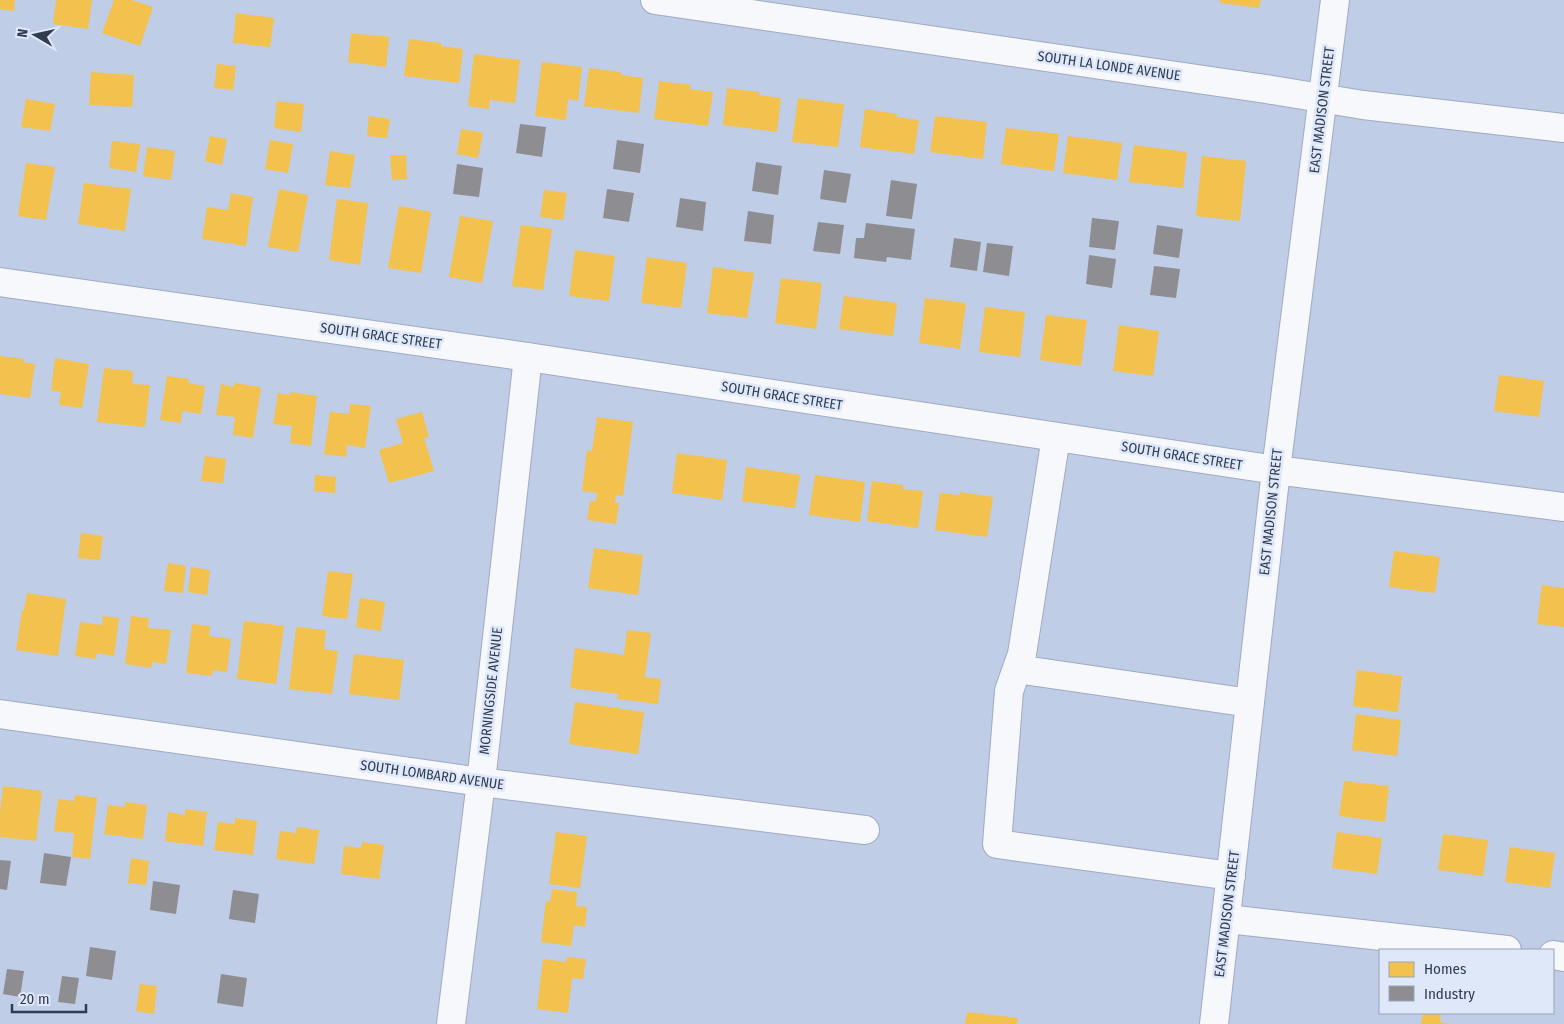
<svg xmlns="http://www.w3.org/2000/svg" width="1564" height="1024" viewBox="0 0 1564 1024" font-family="'Fira Sans Condensed',sans-serif">
	<style>
		.homes { fill: #f2c14e }
		.industry { fill: #8d8d92 }
		.lines { fill: none; stroke-linecap: round; stroke-linejoin: round }
		.minor-casing { stroke: #a0aac0; stroke-width: 30 }
		.minor { stroke: #f6f8fb; stroke-width: 28 }
		.labels { text-anchor: middle; dominant-baseline: central; stroke-width: 5; stroke-linejoin: round; paint-order: stroke }
		.street-label { font-size: 14px; fill: #313c53; stroke: #dfe8f9 }
	</style>
	<rect width="100%" height="100%" fill="#c0cde6"/>
	<path class="homes" d="M 0,0 L 15,0 L 14,11 L 0,9 Z
		M 56,0 L 92,0 L 88,29 L 53,24 Z
		M 114,0 L 132,0 L 153,7 L 140,46 L 102,33 Z
		M 1220,0 L 1261,0 L 1259,8 L 1220,3 Z
		M 236,13 L 274,18 L 270,47 L 233,43 Z
		M 351,33 L 389,37 L 386,67 L 348,62 Z
		M 409,39 L 441,43 L 441,46 L 463,49 L 459,83 L 404,76 Z
		M 474,54 L 520,60 L 515,103 L 490,100 L 489,109 L 468,106 Z
		M 542,62 L 582,67 L 578,101 L 568,99 L 566,120 L 535,116 Z
		M 217,64 L 236,66 L 233,90 L 214,88 Z
		M 589,68 L 621,72 L 621,75 L 643,78 L 639,113 L 584,106 Z
		M 91,72 L 134,75 L 132,107 L 89,105 Z
		M 659,81 L 691,85 L 690,89 L 713,92 L 708,126 L 654,119 Z
		M 727,88 L 759,92 L 759,95 L 781,98 L 777,132 L 723,125 Z
		M 798,98 L 844,104 L 838,147 L 792,142 Z
		M 26,99 L 55,104 L 50,131 L 21,127 Z
		M 277,101 L 304,104 L 301,132 L 274,128 Z
		M 865,109 L 897,114 L 896,117 L 919,120 L 914,154 L 860,147 Z
		M 369,116 L 390,119 L 387,138 L 367,136 Z
		M 935,116 L 987,122 L 983,159 L 930,152 Z
		M 1006,128 L 1059,134 L 1054,171 L 1001,164 Z
		M 461,129 L 483,133 L 478,158 L 457,154 Z
		M 210,136 L 227,139 L 222,165 L 205,161 Z
		M 1068,136 L 1122,143 L 1117,180 L 1063,173 Z
		M 270,140 L 293,144 L 288,173 L 265,169 Z
		M 112,141 L 140,144 L 136,172 L 109,168 Z
		M 1134,145 L 1187,152 L 1183,188 L 1129,182 Z
		M 147,147 L 175,151 L 171,180 L 143,176 Z
		M 330,151 L 355,155 L 350,188 L 325,185 Z
		M 390,155 L 406,155 L 407,179 L 392,180 Z
		M 1202,156 L 1246,161 L 1240,221 L 1196,216 Z
		M 26,163 L 55,167 L 46,220 L 18,216 Z
		M 84,183 L 131,189 L 125,231 L 78,224 Z
		M 279,189 L 308,195 L 298,252 L 268,247 Z
		M 544,190 L 567,193 L 563,220 L 540,217 Z
		M 231,193 L 253,197 L 246,246 L 202,239 L 207,207 L 228,210 Z
		M 337,199 L 368,203 L 360,265 L 329,260 Z
		M 399,206 L 431,212 L 421,273 L 388,268 Z
		M 460,216 L 493,221 L 482,283 L 449,277 Z
		M 521,225 L 552,229 L 543,290 L 512,286 Z
		M 575,250 L 615,256 L 609,301 L 569,296 Z
		M 647,257 L 687,263 L 681,308 L 641,303 Z
		M 713,267 L 754,273 L 747,318 L 707,313 Z
		M 781,278 L 822,283 L 816,329 L 775,323 Z
		M 844,296 L 897,303 L 893,336 L 839,329 Z
		M 925,298 L 966,303 L 960,349 L 919,343 Z
		M 985,307 L 1025,312 L 1020,357 L 979,352 Z
		M 1046,315 L 1087,320 L 1081,366 L 1040,360 Z
		M 1119,325 L 1159,331 L 1153,376 L 1113,371 Z
		M 0,356 L 24,359 L 23,362 L 35,364 L 30,398 L 0,394 Z
		M 55,358 L 89,364 L 82,408 L 59,405 L 61,392 L 51,390 Z
		M 104,368 L 133,371 L 132,384 L 150,385 L 145,427 L 97,422 Z
		M 1499,375 L 1544,381 L 1539,417 L 1494,411 Z
		M 167,376 L 189,379 L 188,383 L 205,386 L 201,414 L 182,411 L 181,423 L 160,420 Z
		M 234,383 L 261,387 L 253,438 L 233,435 L 235,417 L 216,415 L 221,384 L 234,387 Z
		M 291,392 L 317,396 L 311,446 L 290,443 L 292,426 L 273,424 L 278,393 L 291,395 Z
		M 350,404 L 371,406 L 365,448 L 347,445 L 346,457 L 324,454 L 330,412 L 349,414 Z
		M 422,412 L 429,437 L 424,438 L 434,471 L 389,483 L 379,450 L 403,443 L 396,419 Z
		M 597,417 L 633,422 L 623,496 L 616,495 L 615,503 L 619,503 L 616,524 L 587,520 L 590,501 L 596,501 L 597,493 L 582,491 L 587,450 L 592,451 Z
		M 677,453 L 727,460 L 722,500 L 672,493 Z
		M 205,456 L 226,459 L 223,483 L 201,481 Z
		M 746,467 L 800,475 L 795,508 L 742,501 Z
		M 315,475 L 336,477 L 335,493 L 314,491 Z
		M 815,475 L 865,482 L 860,522 L 809,515 Z
		M 872,481 L 903,485 L 903,489 L 923,491 L 918,528 L 867,521 Z
		M 960,492 L 993,497 L 987,537 L 935,530 L 940,493 L 960,495 Z
		M 81,533 L 103,536 L 100,560 L 78,558 Z
		M 594,548 L 643,555 L 638,595 L 588,588 Z
		M 1394,551 L 1440,557 L 1435,593 L 1389,587 Z
		M 168,563 L 186,566 L 183,593 L 164,591 Z
		M 191,567 L 210,570 L 207,595 L 188,592 Z
		M 328,571 L 353,574 L 347,619 L 322,616 Z
		M 1542,585 L 1564,588 L 1564,627 L 1537,624 Z
		M 27,593 L 66,599 L 58,656 L 16,650 L 22,610 L 24,610 Z
		M 360,598 L 385,602 L 381,631 L 356,627 Z
		M 103,616 L 119,618 L 114,656 L 97,653 L 96,659 L 75,656 L 80,622 L 102,625 Z
		M 131,616 L 149,618 L 148,628 L 171,630 L 166,664 L 152,662 L 151,668 L 125,664 Z
		M 244,621 L 284,626 L 276,684 L 237,679 Z
		M 192,624 L 210,626 L 209,636 L 231,639 L 227,672 L 213,670 L 212,676 L 186,673 Z
		M 296,627 L 326,630 L 324,649 L 338,651 L 332,694 L 289,689 Z
		M 627,630 L 651,633 L 645,677 L 661,679 L 658,704 L 617,699 L 618,694 L 570,688 L 575,648 L 624,655 Z
		M 354,654 L 404,660 L 399,700 L 349,694 Z
		M 1357,670 L 1402,676 L 1398,712 L 1353,706 Z
		M 575,702 L 644,712 L 638,754 L 569,744 Z
		M 1356,714 L 1401,720 L 1397,756 L 1352,750 Z
		M 1344,781 L 1389,786 L 1385,822 L 1339,816 Z
		M 3,786 L 42,791 L 36,841 L 0,837 L 0,813 Z
		M 75,795 L 97,798 L 90,859 L 72,857 L 74,833 L 54,831 L 58,799 L 74,801 Z
		M 125,802 L 147,805 L 143,839 L 104,834 L 108,805 L 125,807 Z
		M 185,809 L 207,812 L 203,846 L 165,841 L 168,812 L 185,815 Z
		M 235,818 L 257,821 L 253,855 L 214,850 L 218,822 L 235,824 Z
		M 297,827 L 319,830 L 314,864 L 276,859 L 280,831 L 296,833 Z
		M 556,832 L 587,836 L 580,888 L 549,884 Z
		M 1337,832 L 1382,838 L 1377,874 L 1332,868 Z
		M 1443,834 L 1488,840 L 1483,876 L 1438,870 Z
		M 362,842 L 384,845 L 379,879 L 341,874 L 344,846 L 361,848 Z
		M 1510,847 L 1555,853 L 1550,888 L 1505,882 Z
		M 131,858 L 149,861 L 146,885 L 128,883 Z
		M 552,889 L 577,892 L 576,906 L 587,907 L 585,927 L 574,925 L 571,946 L 541,942 L 546,901 L 550,902 Z
		M 567,957 L 586,959 L 583,979 L 572,978 L 568,1013 L 537,1009 L 543,959 L 566,962 Z
		M 140,984 L 157,986 L 154,1014 L 136,1011 Z
		M 967,1012 L 1018,1018 L 1017,1024 L 965,1024 Z
		M 1423,1013 L 1441,1013 L 1440,1022 L 1449,1024 L 1421,1024 Z"/>
	<path class="industry" d="M 520,124 L 546,127 L 542,157 L 516,153 Z
		M 617,140 L 644,144 L 640,173 L 613,169 Z
		M 756,162 L 782,166 L 778,195 L 752,191 Z
		M 457,164 L 483,168 L 479,197 L 453,194 Z
		M 824,170 L 851,174 L 846,203 L 820,199 Z
		M 891,180 L 917,184 L 912,219 L 886,216 Z
		M 607,189 L 634,193 L 629,222 L 603,218 Z
		M 680,198 L 706,202 L 703,231 L 676,227 Z
		M 748,211 L 774,215 L 771,244 L 744,241 Z
		M 1092,218 L 1119,221 L 1115,250 L 1089,247 Z
		M 818,222 L 844,225 L 840,254 L 813,251 Z
		M 866,223 L 915,229 L 911,260 L 887,257 L 886,262 L 854,258 L 856,238 L 864,238 Z
		M 1157,225 L 1183,229 L 1179,258 L 1153,254 Z
		M 954,238 L 981,242 L 977,271 L 950,267 Z
		M 987,243 L 1013,246 L 1009,276 L 983,272 Z
		M 1089,255 L 1116,259 L 1112,288 L 1086,284 Z
		M 1154,266 L 1180,269 L 1176,298 L 1150,295 Z
		M 44,853 L 71,857 L 66,886 L 40,883 Z
		M 0,860 L 11,861 L 7,890 L 0,889 Z
		M 153,881 L 180,885 L 176,914 L 150,910 Z
		M 233,890 L 259,894 L 255,923 L 229,919 Z
		M 90,947 L 116,951 L 112,980 L 86,976 Z
		M 7,969 L 24,971 L 20,997 L 3,994 Z
		M 221,974 L 247,978 L 243,1007 L 217,1003 Z
		M 62,976 L 79,978 L 75,1004 L 58,1002 Z"/>
	<g class="lines">
		<defs>
			<path id="minor" d="M 655,0 L 1266,89 L 1363,105 L 1564,128
				M 0,282 L 528,357 L 1276,470 L 1564,507
				M 1056,437 L 1022,654 L 1009,691 L 997,844 L 1231,876
				M 1017,669 L 1250,703
				M 0,714 L 481,782 L 865,830
				M 1227,919 L 1507,950
				M 1553,955 L 1564,957
				M 451,1024 L 481,782 L 528,357
				M 1214,1024 L 1276,470 L 1335,0"/>
		</defs>
		<use href="#minor" class="minor-casing"/>
		<use href="#minor" class="minor"/>
	</g>
	<g class="labels">
		<g class="street-label">
			<text transform="translate(1109 66) rotate(8)">SOUTH LA LONDE AVENUE</text>
			<text transform="translate(1322 110) rotate(-83)">EAST MADISON STREET</text>
			<text transform="translate(381 336) rotate(8)">SOUTH GRACE STREET</text>
			<text transform="translate(782 396) rotate(9)">SOUTH GRACE STREET</text>
			<text transform="translate(1182 456) rotate(9)">SOUTH GRACE STREET</text>
			<text transform="translate(1271 512) rotate(-84)">EAST MADISON STREET</text>
			<text transform="translate(491 691) rotate(-84)">MORNINGSIDE AVENUE</text>
			<text transform="translate(432 775) rotate(8)">SOUTH LOMBARD AVENUE</text>
			<text transform="translate(1227 914) rotate(-83)">EAST MADISON STREET</text>
		</g>
	</g>
	<rect x="1379" y="949" width="175" height="65" fill="#dfe8f9" stroke="#99a3b7"/>
	<rect x="1389" y="962" width="25" height="15" fill="#f2c14e" stroke="#99a3b7"/>
	<text x="1424" y="974" font-size="15" fill="#313c53">Homes</text>
	<rect x="1389" y="986" width="25" height="15" fill="#8d8d92" stroke="#99a3b7"/>
	<text x="1424" y="999" font-size="15" fill="#313c53">Industry</text>
	<g transform="translate(35 35) rotate(279)" stroke="#dfe8f9" stroke-width="4" paint-order="stroke">
	<path d="M0-4L9 19L0 12L-9 19Z" fill="#313c53"/>
	<text y="-8" font-size="14" font-weight="bold" text-anchor="middle" fill="#313c53">N</text>
	</g>
	<path d="M12 1004v8h74v-8" fill="none" stroke="#313c53" stroke-width="2.5"/>
	<text x="20" y="1004" font-size="15" fill="#313c53" stroke="#dfe8f9" stroke-width="4" paint-order="stroke">20 m</text>
</svg>
